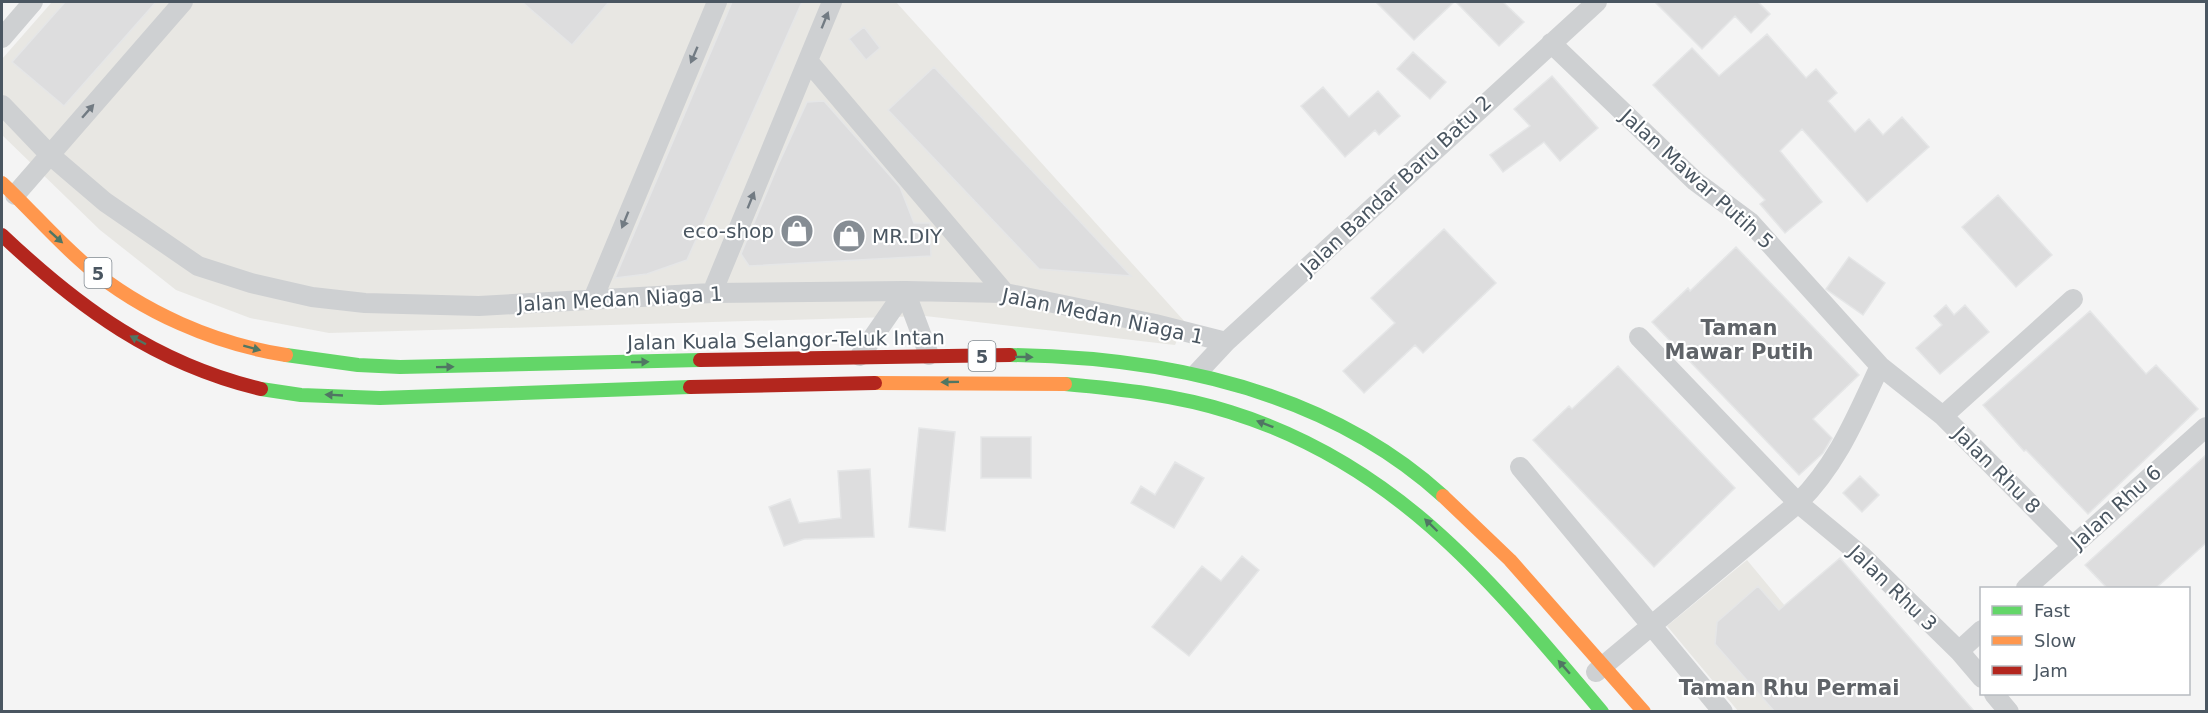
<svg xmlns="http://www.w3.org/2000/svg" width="2208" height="713" viewBox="0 0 2208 713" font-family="'DejaVu Sans',sans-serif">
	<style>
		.commercial { fill: #e8e7e3 }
		.building { fill: #ddddde; stroke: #e5e6e7; stroke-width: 1.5 }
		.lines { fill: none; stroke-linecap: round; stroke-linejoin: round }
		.street { stroke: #ced0d2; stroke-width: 20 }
		.fast { stroke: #63d668; stroke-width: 14 }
		.slow { stroke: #ff974d; stroke-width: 14 }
		.jam { stroke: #b3261e; stroke-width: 14 }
		.oneway { fill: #727b83 }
		.oneway2 { fill: #507663 }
		.labels { text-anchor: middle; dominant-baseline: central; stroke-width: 4.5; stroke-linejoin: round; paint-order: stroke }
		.shield { fill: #fff; stroke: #808990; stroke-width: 1.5 }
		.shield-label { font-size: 18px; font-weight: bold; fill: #4a5661 }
		.street-label { font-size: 20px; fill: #4a5661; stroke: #fff }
		.poi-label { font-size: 20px; fill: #4a5661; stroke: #fff; text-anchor: end }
		.neighbourhood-label { font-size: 21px; font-weight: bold; fill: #5f6368; stroke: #fff }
	</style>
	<rect width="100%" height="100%" fill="#f4f4f4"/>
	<path class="commercial" d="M 52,2 L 896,2 L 1185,322 L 1175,345 L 925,316 L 329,333 L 250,318 L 176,290 L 100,230 L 2,135 L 2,59 Z
		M 1747,560 L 1872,711 L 1738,711 L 1667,626 Z"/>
	<path class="building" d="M 65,2 L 156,2 L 64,106 L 12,62 Z
		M 522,2 L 609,2 L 572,45 Z
		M 732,2 L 802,2 L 687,260 L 647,274 L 615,278 Z
		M 1376,2 L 1454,2 L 1414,40 Z
		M 1456,2 L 1503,2 L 1524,22 L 1499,46 Z
		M 1655,2 L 1758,2 L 1770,14 L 1751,33 L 1735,16 L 1702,49 Z
		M 864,27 L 880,48 L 866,60 L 849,39 Z
		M 1767,34 L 1806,78 L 1816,69 L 1837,93 L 1828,101 L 1855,132 L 1869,119 L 1883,135 L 1902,117 L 1929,147 L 1867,202 L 1802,129 L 1780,151 L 1822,202 L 1785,233 L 1760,204 L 1765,200 L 1653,85 L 1692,48 L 1719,76 Z
		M 1413,52 L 1446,82 L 1430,99 L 1397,69 Z
		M 934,67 L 1073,214 L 1131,276 L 1039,269 L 888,110 Z
		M 1552,76 L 1598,128 L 1560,161 L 1544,142 L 1503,172 L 1490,155 L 1530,126 L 1514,109 Z
		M 1323,87 L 1349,117 L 1378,91 L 1400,116 L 1379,135 L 1375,130 L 1345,157 L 1301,106 Z
		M 824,101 L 900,187 L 914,223 L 930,223 L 931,256 L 749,266 L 741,254 L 778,165 L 807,102 Z
		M 1998,195 L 2052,255 L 2016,287 L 1962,227 Z
		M 1444,229 L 1496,283 L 1423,353 L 1415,345 L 1364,393 L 1343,371 L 1395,323 L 1371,298 Z
		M 1736,247 L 1859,375 L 1813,419 L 1832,438 L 1823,453 L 1799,475 L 1652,322 L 1688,288 L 1690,291 Z
		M 1849,257 L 1885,283 L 1863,315 L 1826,289 Z
		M 1946,305 L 1954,315 L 1965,305 L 1989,332 L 1940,374 L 1916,348 L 1942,325 L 1934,316 Z
		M 2090,311 L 2146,374 L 2156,365 L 2198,409 L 2088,514 L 2026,450 L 2024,451 L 1983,405 Z
		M 1618,366 L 1735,488 L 1654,567 L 1533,440 L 1569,406 L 1572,409 Z
		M 919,428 L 955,432 L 945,531 L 909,527 Z
		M 981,437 L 1031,437 L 1031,478 L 981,478 Z
		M 2206,455 L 2206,543 L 2156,588 L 2107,588 L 2085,565 Z
		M 1175,462 L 1204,478 L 1174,528 L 1131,503 L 1141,486 L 1155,495 Z
		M 870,469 L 874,537 L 804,539 L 784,546 L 769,507 L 790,499 L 799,523 L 841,518 L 838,471 Z
		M 1860,476 L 1879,495 L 1862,512 L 1843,493 Z
		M 1242,556 L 1259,570 L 1189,656 L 1152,627 L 1202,566 L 1221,581 Z
		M 1840,558 L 1974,711 L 1774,711 L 1715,644 L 1717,622 L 1758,586 L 1779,610 Z"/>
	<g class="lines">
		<path class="street" d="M 2,38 L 33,2
			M 1551,43 L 1695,181 L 1750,222 L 1880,366 L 1943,416
			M 808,61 L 1005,293
			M 2,105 L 50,155 L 105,202 L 198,266 L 251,283 L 312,297 L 365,303 L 479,306 L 712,293 L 905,291 L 1005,293 L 1155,324 L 1226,342
			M 15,195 L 183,2
			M 905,291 L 929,355
			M 712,293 L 832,2
			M 593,299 L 717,2
			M 1639,337 L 1798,503 L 1862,556 L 1959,651 L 1982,678
			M 860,356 L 905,291
			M 1198,372 L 1226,342 L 1597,2
			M 1520,467 L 1723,712
			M 2072,546 L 1943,416 L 2073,299
			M 2026,588 L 2206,427
			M 1959,651 L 1982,630
			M 1596,672 L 1798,503 C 1838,463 1856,417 1880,366
			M 1994,694 L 2009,712"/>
		<path class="fast" d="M 286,355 L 358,365 L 400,367 L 700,360
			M 1010,355 C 1165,357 1325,389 1443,496
			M 1065,384 C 1120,389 1177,395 1230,412 C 1398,464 1493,583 1602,712
			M 261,389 L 301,395 L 380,398 L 690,387"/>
		<path class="slow" d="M 2,183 C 31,210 57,241 87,266 C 142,312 215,344 286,355
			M 875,383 L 1065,384
			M 1443,496 L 1510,560 L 1644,712"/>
		<path class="jam" d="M 2,235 C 79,308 156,364 261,389
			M 700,360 L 1010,355
			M 690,387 L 875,383"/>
	</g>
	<defs><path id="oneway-solid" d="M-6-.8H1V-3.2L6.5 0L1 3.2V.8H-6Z" transform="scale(1.5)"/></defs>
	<g class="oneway">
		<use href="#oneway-solid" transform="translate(825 20) rotate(-68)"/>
		<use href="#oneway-solid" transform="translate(694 55) rotate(113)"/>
		<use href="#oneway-solid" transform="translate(88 111) rotate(-49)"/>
		<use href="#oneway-solid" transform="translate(751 200) rotate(-68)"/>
		<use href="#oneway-solid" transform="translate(625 220) rotate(112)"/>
	</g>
	<g class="oneway2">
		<use href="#oneway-solid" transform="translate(56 237) rotate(42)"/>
		<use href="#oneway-solid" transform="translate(138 340) rotate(-152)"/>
		<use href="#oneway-solid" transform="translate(252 348) rotate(15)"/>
		<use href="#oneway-solid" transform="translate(1024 357) rotate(1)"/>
		<use href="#oneway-solid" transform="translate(640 362) rotate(-1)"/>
		<use href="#oneway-solid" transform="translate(445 367) rotate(-1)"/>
		<use href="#oneway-solid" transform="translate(950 382) rotate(179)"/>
		<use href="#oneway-solid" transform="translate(334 395) rotate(-177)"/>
		<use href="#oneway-solid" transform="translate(1265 424) rotate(-159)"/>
		<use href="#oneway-solid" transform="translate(1431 525) rotate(-136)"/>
		<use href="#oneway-solid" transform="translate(1564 667) rotate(-131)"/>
	</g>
	<defs>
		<symbol id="shop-disc" viewBox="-11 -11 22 22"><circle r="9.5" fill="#868d94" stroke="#fff"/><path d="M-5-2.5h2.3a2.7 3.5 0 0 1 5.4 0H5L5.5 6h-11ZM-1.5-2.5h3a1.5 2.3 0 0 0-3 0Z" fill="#fff"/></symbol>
	</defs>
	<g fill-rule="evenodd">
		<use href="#shop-disc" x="778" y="212" width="38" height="38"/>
		<use href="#shop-disc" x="830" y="217" width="38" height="38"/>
	</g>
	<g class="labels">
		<g class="shield">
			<rect x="84.5" y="258" width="27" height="30" rx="4.5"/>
			<rect x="968.5" y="341" width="27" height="30" rx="4.5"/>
		</g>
		<g class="shield-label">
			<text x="98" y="273">5</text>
			<text x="982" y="356">5</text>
		</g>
		<g class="street-label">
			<text transform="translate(1697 179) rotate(42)">Jalan Mawar Putih 5</text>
			<text transform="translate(1396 185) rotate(-43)">Jalan Bandar Baru Batu 2</text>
			<text transform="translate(620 299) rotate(-3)">Jalan Medan Niaga 1</text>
			<text transform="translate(1103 316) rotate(12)">Jalan Medan Niaga 1</text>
			<text transform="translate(786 340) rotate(-1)">Jalan Kuala Selangor-Teluk Intan</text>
			<text transform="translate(1997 470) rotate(45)">Jalan Rhu 8</text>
			<text transform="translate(2116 507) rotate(-42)">Jalan Rhu 6</text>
			<text transform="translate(1893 588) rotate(44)">Jalan Rhu 3</text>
		</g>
		<g class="poi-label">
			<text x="774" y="231">eco-shop</text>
			<text x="872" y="236" text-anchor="start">MR.DIY</text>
		</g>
		<g class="neighbourhood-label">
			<text x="1739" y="328">Taman<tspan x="1739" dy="24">Mawar Putih</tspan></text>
			<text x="1789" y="688">Taman Rhu Permai</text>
		</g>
	</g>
	<rect width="2208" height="713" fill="none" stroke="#4a5661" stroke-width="6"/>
	<rect x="1980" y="587" width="210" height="108" fill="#ffffff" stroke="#b7bbc0" stroke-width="1.5"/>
	<rect x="1992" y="606" width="30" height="9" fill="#63d668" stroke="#b7bbc0" stroke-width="1.5"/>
	<text x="2034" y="617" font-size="18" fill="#4a5661">Fast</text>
	<rect x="1992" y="636" width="30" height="9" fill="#ff974d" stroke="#b7bbc0" stroke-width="1.5"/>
	<text x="2034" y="647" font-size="18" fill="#4a5661">Slow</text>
	<rect x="1992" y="666" width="30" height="9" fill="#b3261e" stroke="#b7bbc0" stroke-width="1.5"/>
	<text x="2034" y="677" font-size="18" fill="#4a5661">Jam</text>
</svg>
